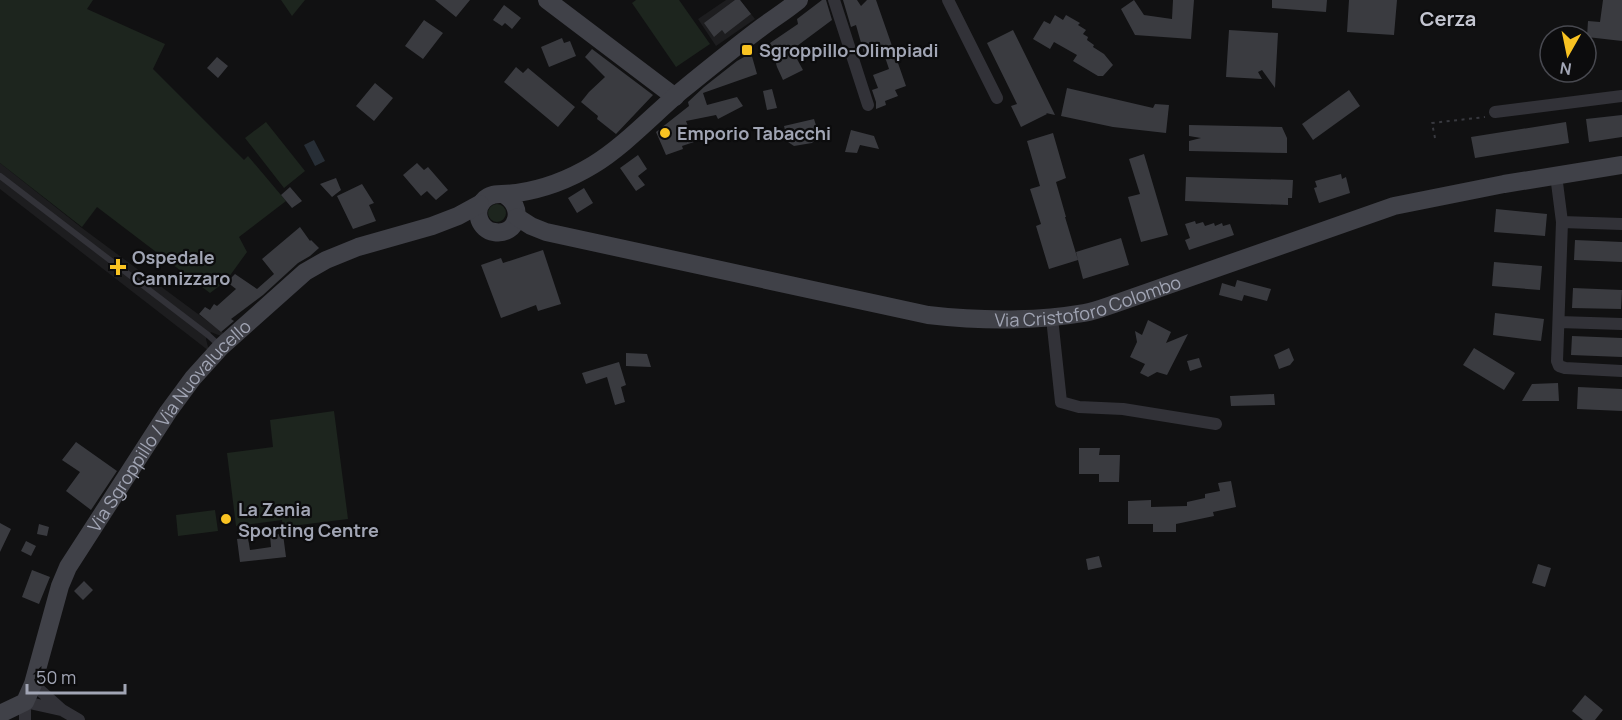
<svg xmlns="http://www.w3.org/2000/svg" width="1622" height="720" viewBox="0 0 1622 720" font-family="Manrope,sans-serif">
	<style>
		.built { fill: #1d1d1f }
		.green { fill: #1d251e }
		.water { fill: #272e36 }
		.building { fill: #3a3b40 }
		.lines { fill: none; stroke-linecap: round; stroke-linejoin: round }
		.path { stroke: #38393f; stroke-width: 2; stroke-dasharray: 3 4.5; stroke-linecap: butt }
		.lane { stroke: #323238; stroke-width: 6 }
		.street { stroke: #323238; stroke-width: 12 }
		.secondary { stroke: #404148; stroke-width: 18 }
		.poi-dot { fill: #f9c322; stroke: #0c0c0d; stroke-width: 2 }
		.labels { text-anchor: middle; dominant-baseline: central; stroke-width: 4.5; stroke-linejoin: round; paint-order: stroke }
		.poi-label { font-size: 18px; font-weight: bold; fill: #a1a5b4; stroke: #0c0c0d; text-anchor: start }
		.street-label { font-size: 18px; fill: #a1a5b4; stroke: #0c0c0d }
		.neighbourhood-label { font-size: 20px; font-weight: bold; fill: #c3c5d0; stroke: #0c0c0d }
	</style>
	<rect width="100%" height="100%" fill="#111112"/>
	<path class="built" d="M 726,0 L 740,0 L 755,19 L 716,46 L 698,19 Z
		M 0,163 L 82,228 L 225,334 L 223,337 L 211,332 L 206,339 L 209,351 L 0,189 Z"/>
	<path class="green" d="M 0,0 L 93,0 L 87,9 L 165,44 L 153,69 L 244,160 L 248,156 L 286,201 L 239,237 L 247,252 L 226,281 L 210,293 L 97,207 L 82,227 L 0,163 Z
		M 281,0 L 305,0 L 292,16 Z
		M 636,0 L 679,0 L 710,44 L 676,67 L 632,3 Z
		M 266,122 L 305,171 L 284,188 L 245,138 Z
		M488 213a9 9 0 1 1 18 0a9 9 0 1 1-18 0Z
		M 334,411 L 348,519 L 283,527 L 282,520 L 236,526 L 227,453 L 273,447 L 270,420 Z
		M 215,510 L 218,531 L 178,536 L 176,515 Z"/>
	<path class="water" d="M 314,140 L 325,161 L 315,166 L 304,145 Z"/>
	<path class="building" d="M 435,0 L 470,0 L 456,17 Z
		M 735,0 L 740,0 L 751,14 L 725,34 L 722,30 L 714,37 L 704,23 Z
		M 822,0 L 826,0 L 832,20 L 797,46 L 800,57 L 797,59 L 803,70 L 783,80 L 777,67 L 770,43 L 798,24 L 797,19 Z
		M 843,0 L 857,0 L 861,6 L 867,0 L 876,0 L 906,86 L 895,90 L 898,96 L 885,101 L 886,105 L 876,109 L 876,102 L 872,90 L 878,88 L 873,75 L 889,69 L 883,51 L 865,57 L 856,25 L 851,27 Z
		M 1134,0 L 1144,15 L 1172,19 L 1173,0 L 1194,0 L 1191,39 L 1135,35 L 1121,9 Z
		M 1272,0 L 1327,0 L 1326,12 L 1272,8 Z
		M 1349,0 L 1397,0 L 1394,35 L 1347,32 Z
		M 1603,0 L 1622,0 L 1622,41 L 1587,37 L 1588,21 L 1600,22 Z
		M 504,5 L 521,18 L 512,29 L 505,23 L 502,26 L 493,20 Z
		M 1055,15 L 1063,20 L 1066,15 L 1080,23 L 1078,25 L 1086,30 L 1083,34 L 1088,37 L 1087,40 L 1094,45 L 1093,47 L 1104,54 L 1113,65 L 1103,76 L 1098,76 L 1073,61 L 1077,55 L 1054,42 L 1050,49 L 1033,39 L 1044,21 L 1050,24 Z
		M 424,20 L 443,33 L 423,59 L 405,46 Z
		M 1013,30 L 1055,115 L 1046,113 L 1047,114 L 1021,127 L 1011,106 L 1017,104 L 987,43 Z
		M 1229,30 L 1278,33 L 1275,88 L 1262,70 L 1258,72 L 1262,79 L 1226,77 Z
		M 562,38 L 564,43 L 570,41 L 576,56 L 549,67 L 541,47 Z
		M 592,49 L 653,95 L 616,134 L 597,119 L 598,116 L 581,102 L 589,92 L 605,77 L 585,57 Z
		M 751,53 L 757,74 L 703,93 L 707,105 L 737,97 L 743,106 L 718,119 L 716,115 L 686,121 L 694,142 L 682,146 L 683,149 L 666,155 L 656,132 L 689,106 L 688,102 L 704,87 L 737,61 Z
		M 217,57 L 228,66 L 218,78 L 207,68 Z
		M 516,67 L 523,73 L 528,68 L 575,107 L 558,127 L 504,82 Z
		M 375,83 L 393,98 L 374,121 L 356,106 Z
		M 1067,88 L 1153,108 L 1155,104 L 1169,105 L 1166,133 L 1113,127 L 1061,116 Z
		M 772,89 L 777,108 L 767,110 L 763,91 Z
		M 1349,90 L 1360,106 L 1313,140 L 1302,124 Z
		M 1622,115 L 1622,137 L 1589,142 L 1586,119 Z
		M 814,119 L 819,135 L 812,143 L 794,146 L 788,142 L 784,126 Z
		M 1566,122 L 1569,143 L 1475,158 L 1471,137 Z
		M 1189,125 L 1282,127 L 1287,138 L 1287,153 L 1189,151 L 1189,141 L 1201,138 L 1189,136 Z
		M 851,130 L 874,136 L 879,149 L 860,145 L 857,153 L 845,152 Z
		M 1053,133 L 1066,178 L 1056,182 L 1066,217 L 1065,217 L 1078,260 L 1076,252 L 1121,238 L 1129,265 L 1083,279 L 1078,260 L 1049,269 L 1036,226 L 1041,224 L 1030,189 L 1040,186 L 1027,141 Z
		M 1144,154 L 1168,235 L 1141,242 L 1128,197 L 1140,194 L 1129,159 Z
		M 638,155 L 647,169 L 638,176 L 645,185 L 636,191 L 620,168 Z
		M 417,163 L 424,170 L 428,167 L 448,190 L 436,200 L 427,191 L 421,196 L 403,175 Z
		M 1341,174 L 1342,179 L 1346,177 L 1350,193 L 1319,203 L 1314,188 L 1317,187 L 1315,181 Z
		M 1186,177 L 1293,180 L 1292,198 L 1288,198 L 1288,205 L 1185,201 Z
		M 336,178 L 341,190 L 332,197 L 320,184 Z
		M 362,184 L 374,203 L 369,205 L 376,221 L 353,229 L 337,196 Z
		M 290,187 L 302,201 L 292,208 L 281,195 Z
		M 584,188 L 593,203 L 577,213 L 568,198 Z
		M 1496,209 L 1547,214 L 1545,236 L 1494,232 Z
		M 1195,221 L 1196,224 L 1203,222 L 1205,226 L 1214,223 L 1215,226 L 1222,223 L 1223,226 L 1230,224 L 1234,235 L 1189,250 L 1185,240 L 1190,238 L 1185,224 Z
		M 300,227 L 310,241 L 311,240 L 319,248 L 310,256 L 298,263 L 263,295 L 231,319 L 234,321 L 221,332 L 199,314 L 205,307 L 210,310 L 214,304 L 217,306 L 236,289 L 227,282 L 235,274 L 257,289 L 274,274 L 262,259 Z
		M 1575,240 L 1622,242 L 1622,262 L 1574,260 Z
		M 543,250 L 561,304 L 538,311 L 536,305 L 501,318 L 481,265 L 501,258 L 503,263 Z
		M 1494,262 L 1542,266 L 1540,290 L 1492,286 Z
		M 1237,280 L 1271,289 L 1267,301 L 1244,295 L 1242,301 L 1219,295 L 1222,283 L 1235,287 Z
		M 1573,288 L 1622,290 L 1621,309 L 1572,308 Z
		M 1495,313 L 1544,319 L 1541,341 L 1493,335 Z
		M 1148,320 L 1171,332 L 1166,343 L 1188,334 L 1167,375 L 1157,372 L 1148,377 L 1140,373 L 1145,364 L 1130,357 L 1137,342 L 1135,331 L 1142,335 Z
		M 1572,336 L 1622,338 L 1622,357 L 1571,355 Z
		M 1289,348 L 1294,360 L 1290,365 L 1279,369 L 1274,355 Z
		M 1474,348 L 1515,373 L 1504,390 L 1463,365 Z
		M 626,353 L 647,354 L 651,367 L 626,366 Z
		M 1199,358 L 1202,367 L 1190,371 L 1187,361 Z
		M 619,362 L 626,385 L 621,387 L 625,402 L 615,405 L 607,377 L 586,384 L 582,373 Z
		M 1558,383 L 1559,401 L 1522,401 L 1532,384 Z
		M 1578,387 L 1622,389 L 1622,411 L 1577,409 Z
		M 1274,394 L 1275,405 L 1231,406 L 1230,396 Z
		M 76,442 L 117,471 L 91,510 L 66,491 L 80,472 L 62,460 Z
		M 1079,448 L 1100,448 L 1099,455 L 1120,455 L 1119,482 L 1099,482 L 1099,474 L 1079,474 Z
		M 1231,481 L 1236,507 L 1213,512 L 1214,516 L 1176,524 L 1176,532 L 1153,532 L 1153,524 L 1128,524 L 1128,501 L 1151,500 L 1151,507 L 1187,506 L 1187,502 L 1205,498 L 1205,494 L 1220,491 L 1218,483 Z
		M 0,523 L 11,529 L 0,552 Z
		M 39,524 L 49,527 L 47,536 L 37,534 Z
		M 283,534 L 286,557 L 240,562 L 237,539 L 248,538 L 250,550 L 271,547 L 270,535 Z
		M 26,541 L 36,546 L 31,556 L 21,551 Z
		M 1099,556 L 1102,567 L 1088,570 L 1086,559 Z
		M 1538,564 L 1551,568 L 1545,587 L 1532,583 Z
		M 32,570 L 50,577 L 39,604 L 22,597 Z
		M 84,581 L 93,590 L 83,600 L 74,591 Z
		M 1585,695 L 1603,710 L 1595,720 L 1583,720 L 1572,711 Z"/>
	<g class="lines">
		<path class="path" d="M 1435,138 L 1432,123 L 1485,117"/>
		<path class="lane" d="M 0,176 L 208,335 L 220,346"/>
		<path class="street" d="M 834,0 L 868,105
			M 948,0 L 997,98
			M 1495,112 L 1622,96
			M 1556,175 L 1562,222 L 1557,361 L 1559,366 L 1565,368 L 1622,371
			M 1562,222 L 1622,224
			M 1052,318 L 1061,402 L 1079,407 L 1123,409 L 1216,424
			M 1559,322 L 1622,324
			M 33,684 L 62,710 L 79,720
			M 25,720 L 25,702 L 61,710"/>
		<g class="secondary">
			<path d="M 547,0 L 675,97"/>
			<path d="M 503,194 C 526,206 518,236 494,232 C 480,230 473,212 483,201 C 491,191 505,195 517,193 C 544,189 570,179 593,165 C 623,147 653,115 680,92 C 707,70 734,48 762,27 C 774,18 787,10 799,0"/>
			<path id="s1" d="M 517,217 L 531,226 L 546,232 L 928,315 C 981,321 1031,322 1084,313 C 1096,311 1108,306 1120,302 L 1394,206 L 1504,184 L 1622,165"/>
			<path id="s2" d="M 0,714 L 25,702 L 33,684 L 60,586 L 68,567 L 168,412 L 193,378 L 221,347 L 305,272 L 326,260 L 358,247 L 432,226 L 458,216 L 480,204"/>
		</g>
	</g>
	<g class="poi-dot">
		<rect x="741" y="44" width="12" height="12" rx="3"/>
		<circle cx="665" cy="133" r="6"/>
		<path d="M115 258h6v6h6v6h-6v6h-6v-6h-6v-6h6z"/>
		<circle cx="226" cy="519" r="6"/>
	</g>
	<g class="labels">
		<g class="poi-label">
			<text x="759" y="50">Sgroppillo-Olimpiadi</text>
			<text x="677" y="133">Emporio Tabacchi</text>
			<text x="132" y="257">Ospedale<tspan x="132" dy="21">Cannizzaro</tspan></text>
			<text x="238" y="509">La Zenia<tspan x="238" dy="21">Sporting Centre</tspan></text>
		</g>
		<g class="street-label">
			<text stroke="none"><textPath href="#s1" startOffset="586">Via Cristoforo Colombo</textPath></text>
			<text stroke="none"><textPath href="#s2" startOffset="344">Via Sgroppillo / Via Nuovalucello</textPath></text>
		</g>
		<g class="neighbourhood-label">
			<text x="1448" y="18">Cerza</text>
		</g>
	</g>
	<g transform="translate(1568 54) rotate(189)"><circle r="28" fill="#0c0c0d" stroke="#484950" stroke-width="1.5"/>
	<path d="M0-4.5L10 22L0 15L-10 22Z" fill="#f9c322"/>
	<text y="-9" font-size="16" font-weight="bold" text-anchor="middle" fill="#a1a5b4">N</text>
	</g>
	<path d="M27 684v9h98v-9" fill="none" stroke="#a1a5b4" stroke-width="3"/>
	<text x="36" y="684" font-size="18" fill="#a1a5b4" stroke="#0c0c0d" stroke-width="4.5" paint-order="stroke">50 m</text>
</svg>
